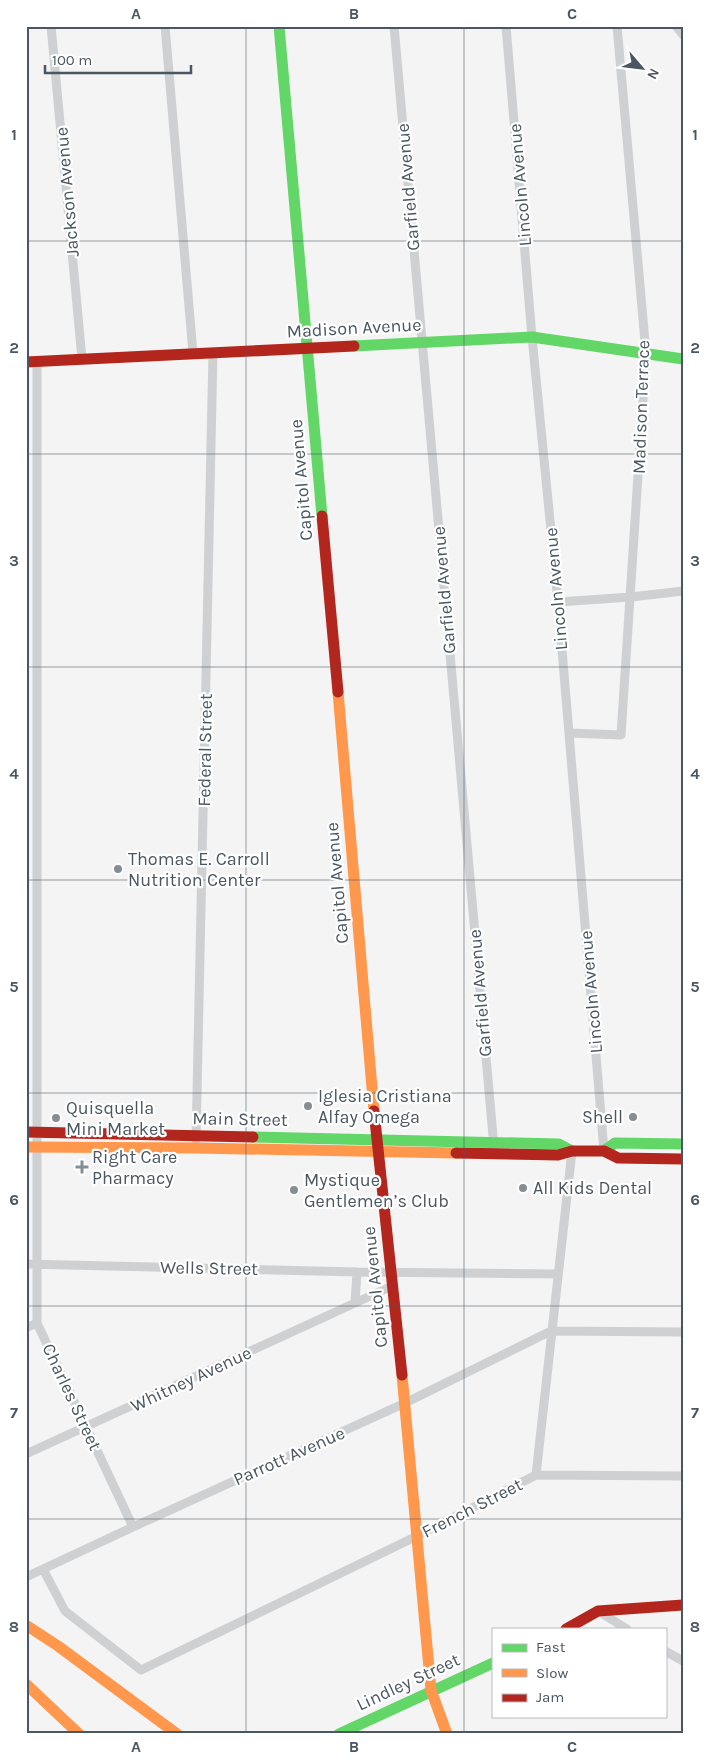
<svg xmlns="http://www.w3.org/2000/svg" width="709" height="1760" viewBox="0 0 709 1760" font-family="Karla,sans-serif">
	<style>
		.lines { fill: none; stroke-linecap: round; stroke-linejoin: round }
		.street { stroke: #ced0d2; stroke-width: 9 }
		.fast { stroke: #63d668; stroke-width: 11 }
		.slow { stroke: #ff974d; stroke-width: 11 }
		.jam { stroke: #b3261e; stroke-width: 11 }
		.grid { fill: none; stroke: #4a5661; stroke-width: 1; stroke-opacity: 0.55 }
		.poi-dot { fill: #868d94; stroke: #fff; stroke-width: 2 }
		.labels { text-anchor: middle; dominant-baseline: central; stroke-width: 4.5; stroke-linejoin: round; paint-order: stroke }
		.street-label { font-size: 18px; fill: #4a5661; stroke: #fff }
		.poi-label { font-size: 18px; fill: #4a5661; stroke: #fff; text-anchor: start }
		.neatline { fill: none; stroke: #4a5661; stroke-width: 2 }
		.grid-label { font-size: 16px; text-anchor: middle; font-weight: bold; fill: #4a5661 }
	</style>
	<rect width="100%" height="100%" fill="#f4f4f4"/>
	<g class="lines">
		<path class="street" d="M 51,26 L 82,359
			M 165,26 L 193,353
			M 394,26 L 494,1147
			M 506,26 L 532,337 L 558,602 L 604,1151
			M 676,26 L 683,35
			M 37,361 L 37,1323 L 133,1527
			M 558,602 L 631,597 L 683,591
			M 569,733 L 621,735 L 646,353 L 617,26
			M 196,1140 L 213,352
			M 26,1264 L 357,1272 L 558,1274
			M 355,1303 L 357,1272
			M 26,1328 L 37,1323
			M 26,1454 L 392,1286
			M 536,1475 L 683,1476
			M 43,1569 L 65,1611 L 141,1670 L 417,1536 L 536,1475 L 572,1151
			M 26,1577 L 133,1527 L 405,1403 L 551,1331 L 683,1332
			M 598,1611 L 627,1629
			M 665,1651 L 683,1661"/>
		<path class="fast" d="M 279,26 L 322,516
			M 354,346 L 532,337 L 683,359
			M 253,1137 L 559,1144 L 572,1151
			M 604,1151 L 615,1143 L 683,1144
			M 339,1734 L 493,1663"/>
		<path class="slow" d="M 338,692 L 374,1111
			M 26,1147 L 196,1148 L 456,1153
			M 402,1375 L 431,1690 L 447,1734
			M 26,1625 L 58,1646 L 177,1734
			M 26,1684 L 79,1734"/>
		<path class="jam" d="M 26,362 L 354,346
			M 322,516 L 338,692
			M 374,1111 L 402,1375
			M 26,1132 L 253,1137
			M 456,1153 L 558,1155 L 572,1151 L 604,1151 L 618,1158 L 683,1159
			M 566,1629 L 598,1611 L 683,1605"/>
	</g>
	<path class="grid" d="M 246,26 L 246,1734M 464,26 L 464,1734M 26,241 L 683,241M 26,454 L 683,454M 26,667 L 683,667M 26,880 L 683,880M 26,1093 L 683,1093M 26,1306 L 683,1306M 26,1519 L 683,1519"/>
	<g class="poi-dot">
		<circle cx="118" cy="869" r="5"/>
		<circle cx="308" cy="1106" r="5"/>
		<circle cx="633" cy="1117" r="5"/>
		<circle cx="56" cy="1118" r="5"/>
		<path d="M79.5 1159.5h5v5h5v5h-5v5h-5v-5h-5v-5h5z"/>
		<circle cx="523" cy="1188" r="5"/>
		<circle cx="294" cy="1190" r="5"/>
	</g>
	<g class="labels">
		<g class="street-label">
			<text transform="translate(520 185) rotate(-95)">Lincoln Avenue</text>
			<text transform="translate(408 187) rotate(-95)">Garfield Avenue</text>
			<text transform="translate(67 192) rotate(-95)">Jackson Avenue</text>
			<text transform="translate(354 328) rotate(-3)">Madison Avenue</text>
			<text transform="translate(641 407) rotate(-88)">Madison Terrace</text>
			<text transform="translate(301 480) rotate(-95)">Capitol Avenue</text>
			<text transform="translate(556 589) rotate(-95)">Lincoln Avenue</text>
			<text transform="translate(444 590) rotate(-95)">Garfield Avenue</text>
			<text transform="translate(205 750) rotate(-89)">Federal Street</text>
			<text transform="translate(337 883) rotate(-95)">Capitol Avenue</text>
			<text transform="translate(591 992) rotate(-95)">Lincoln Avenue</text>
			<text transform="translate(480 993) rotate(-95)">Garfield Avenue</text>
			<text transform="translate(240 1119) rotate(1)">Main Street</text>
			<text transform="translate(209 1268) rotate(1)">Wells Street</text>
			<text transform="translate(375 1287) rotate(-96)">Capitol Avenue</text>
			<text transform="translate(191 1379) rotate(-25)">Whitney Avenue</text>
			<text transform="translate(72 1397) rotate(65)">Charles Street</text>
			<text transform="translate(289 1456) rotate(-24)">Parrott Avenue</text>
			<text transform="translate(472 1508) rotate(-27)">French Street</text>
			<text transform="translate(408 1682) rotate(-25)">Lindley Street</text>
		</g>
		<g class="poi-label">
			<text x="128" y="859">Thomas E. Carroll<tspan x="128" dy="21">Nutrition Center</tspan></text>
			<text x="318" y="1096">Iglesia Cristiana<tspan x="318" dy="21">Alfay Omega</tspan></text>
			<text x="66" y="1108">Quisquella<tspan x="66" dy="21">Mini Market</tspan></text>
			<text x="623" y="1117" text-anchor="end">Shell</text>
			<text x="92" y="1157">Right Care<tspan x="92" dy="21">Pharmacy</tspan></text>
			<text x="304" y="1180">Mystique<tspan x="304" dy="21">Gentlemen’s Club</tspan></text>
			<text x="533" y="1188">All Kids Dental</text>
		</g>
	</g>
	<rect width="709" height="1760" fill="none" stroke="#ffffff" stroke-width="55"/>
	<rect x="492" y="1628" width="175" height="90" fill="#ffffff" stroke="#b7bbc0"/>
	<rect x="502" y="1644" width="25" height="8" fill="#63d668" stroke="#b7bbc0"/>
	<text x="536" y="1652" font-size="15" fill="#4a5661">Fast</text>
	<rect x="502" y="1669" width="25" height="8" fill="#ff974d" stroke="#b7bbc0"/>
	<text x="536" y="1678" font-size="15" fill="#4a5661">Slow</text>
	<rect x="502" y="1694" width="25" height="8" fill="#b3261e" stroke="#b7bbc0"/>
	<text x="536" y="1702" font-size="15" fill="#4a5661">Jam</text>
	<g transform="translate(642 68) rotate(118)" stroke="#ffffff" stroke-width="4" paint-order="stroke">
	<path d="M0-4L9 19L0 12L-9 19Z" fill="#4a5661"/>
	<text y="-8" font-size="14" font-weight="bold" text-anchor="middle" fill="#4a5661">N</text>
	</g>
	<path d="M45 65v8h146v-8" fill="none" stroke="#4a5661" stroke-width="2.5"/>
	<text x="52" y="65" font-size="15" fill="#4a5661" stroke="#ffffff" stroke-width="4" paint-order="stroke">100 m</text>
	<rect x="28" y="28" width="654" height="1704" class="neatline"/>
	<g class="grid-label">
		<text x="136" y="19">A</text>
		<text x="354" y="19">B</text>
		<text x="572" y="19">C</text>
		<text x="14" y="140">1</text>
		<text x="695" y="140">1</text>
		<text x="14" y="353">2</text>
		<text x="695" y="353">2</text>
		<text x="14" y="566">3</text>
		<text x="695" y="566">3</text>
		<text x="14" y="779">4</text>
		<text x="695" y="779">4</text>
		<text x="14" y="992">5</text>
		<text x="695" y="992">5</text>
		<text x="14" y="1205">6</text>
		<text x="695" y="1205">6</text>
		<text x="14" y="1418">7</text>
		<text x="695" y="1418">7</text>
		<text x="14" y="1632">8</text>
		<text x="695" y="1632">8</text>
		<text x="136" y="1752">A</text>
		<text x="354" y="1752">B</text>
		<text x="572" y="1752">C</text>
	</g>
</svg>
